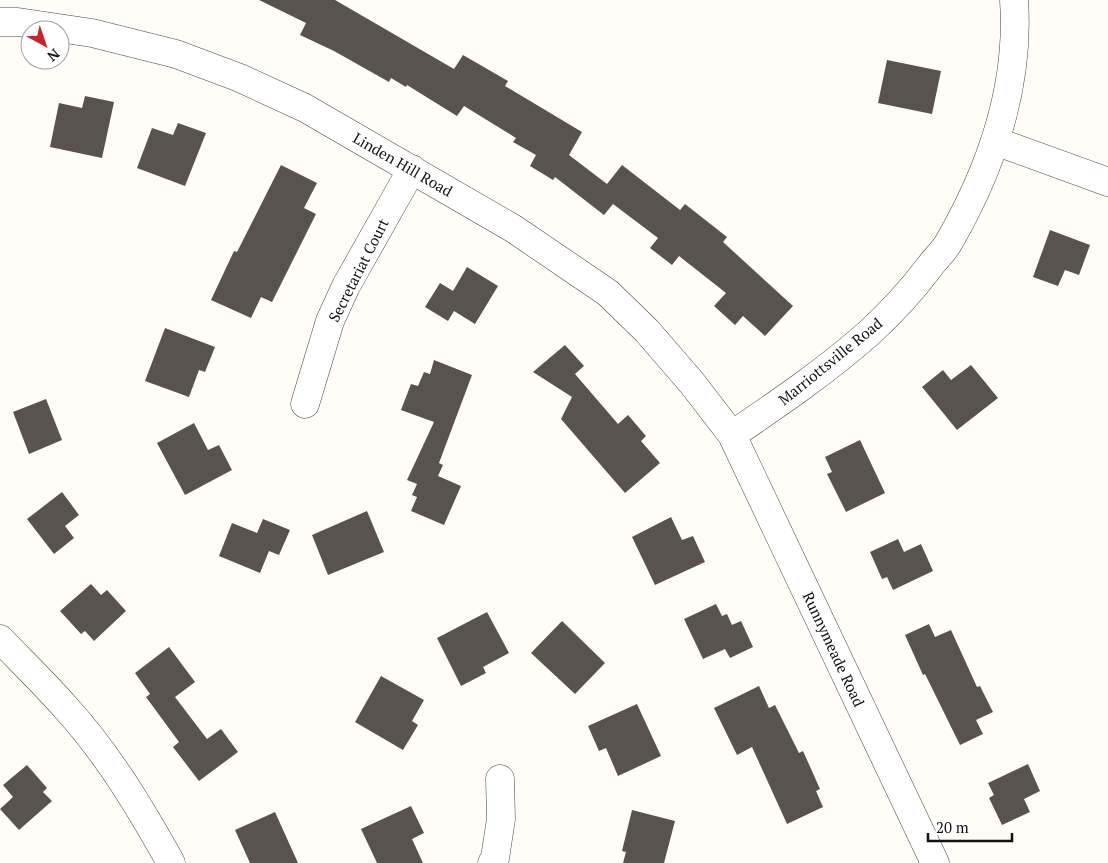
<svg xmlns="http://www.w3.org/2000/svg" width="1108" height="863" viewBox="0 0 1108 863" font-family="'PT Serif',serif">
	<style>
		.building { fill: #5a524d }
		.lines { fill: none; stroke-linecap: round; stroke-linejoin: round }
		.minor-casing { stroke: #444; stroke-width: 29 }
		.minor { stroke: #fff; stroke-width: 28 }
		.labels { text-anchor: middle; dominant-baseline: central; stroke-width: 5; stroke-linejoin: round; paint-order: stroke }
		.street-label { font-size: 15px; fill: #111; stroke: #fff }
	</style>
	<rect width="100%" height="100%" fill="#fffdf5"/>
	<path class="building" d="M 259,0 L 335,0 L 454,69 L 463,55 L 508,81 L 505,86 L 582,132 L 569,155 L 607,184 L 622,165 L 680,210 L 685,204 L 727,237 L 723,242 L 793,306 L 765,336 L 743,316 L 735,325 L 714,306 L 726,293 L 679,256 L 672,265 L 650,248 L 658,238 L 613,204 L 604,215 L 555,177 L 553,180 L 530,166 L 536,155 L 513,142 L 516,138 L 464,106 L 457,116 L 407,85 L 406,87 L 391,78 L 389,82 L 334,51 L 300,35 L 306,23 Z
		M 887,60 L 941,71 L 932,114 L 878,103 Z
		M 85,96 L 114,102 L 102,158 L 50,147 L 59,103 L 82,108 Z
		M 178,123 L 206,133 L 185,186 L 137,168 L 152,128 L 173,135 Z
		M 281,165 L 317,183 L 304,208 L 316,214 L 272,302 L 261,297 L 251,318 L 211,300 L 234,251 L 237,252 Z
		M 1050,230 L 1090,245 L 1079,275 L 1065,270 L 1058,286 L 1033,277 Z
		M 467,267 L 498,286 L 475,324 L 454,311 L 448,321 L 425,307 L 440,283 L 453,291 Z
		M 165,328 L 215,347 L 205,372 L 199,370 L 189,397 L 145,381 Z
		M 565,345 L 584,366 L 575,374 L 618,424 L 628,415 L 646,436 L 641,441 L 660,463 L 625,493 L 561,419 L 572,397 L 533,372 Z
		M 434,360 L 472,375 L 439,463 L 443,465 L 438,476 L 461,486 L 444,525 L 411,511 L 417,497 L 412,495 L 417,484 L 407,480 L 434,422 L 401,410 L 411,384 L 418,386 L 424,372 L 430,374 Z
		M 971,365 L 998,398 L 957,430 L 922,387 L 943,370 L 951,380 Z
		M 46,399 L 62,440 L 29,454 L 13,412 Z
		M 194,423 L 208,450 L 219,445 L 232,470 L 185,495 L 157,443 Z
		M 860,440 L 885,493 L 846,512 L 827,474 L 832,472 L 825,457 Z
		M 62,492 L 79,515 L 65,526 L 74,538 L 54,554 L 27,519 Z
		M 367,511 L 384,552 L 328,575 L 312,535 Z
		M 671,517 L 682,540 L 693,536 L 705,562 L 655,585 L 632,537 Z
		M 263,519 L 290,530 L 279,555 L 269,551 L 260,573 L 219,556 L 232,523 L 257,533 Z
		M 898,539 L 904,552 L 921,544 L 933,571 L 893,590 L 887,577 L 882,579 L 870,552 Z
		M 91,584 L 101,595 L 107,590 L 126,611 L 94,641 L 85,631 L 81,634 L 60,611 Z
		M 716,604 L 722,616 L 727,614 L 732,625 L 741,621 L 753,647 L 730,658 L 725,649 L 703,659 L 684,619 Z
		M 487,612 L 509,653 L 483,667 L 486,673 L 461,686 L 437,638 Z
		M 562,621 L 605,663 L 575,694 L 531,653 Z
		M 929,624 L 935,637 L 951,630 L 977,687 L 980,686 L 993,712 L 976,720 L 983,734 L 960,745 L 925,674 L 923,675 L 905,635 Z
		M 169,647 L 195,682 L 175,697 L 207,739 L 221,729 L 238,752 L 199,781 L 173,747 L 179,742 L 146,697 L 150,694 L 135,673 Z
		M 381,676 L 424,700 L 412,721 L 418,725 L 403,750 L 355,722 Z
		M 759,686 L 769,708 L 775,705 L 799,753 L 803,751 L 820,789 L 816,791 L 823,807 L 787,824 L 752,747 L 737,755 L 714,708 Z
		M 637,704 L 661,756 L 618,776 L 606,748 L 599,751 L 588,726 Z
		M 1028,764 L 1040,791 L 1024,799 L 1030,812 L 1002,825 L 989,798 L 994,795 L 988,783 Z
		M 27,765 L 47,788 L 43,792 L 52,801 L 19,830 L 0,809 L 13,797 L 3,785 Z
		M 411,806 L 424,833 L 412,839 L 423,863 L 377,863 L 361,829 Z
		M 632,810 L 675,821 L 664,863 L 623,863 L 626,852 L 622,851 Z
		M 275,812 L 298,863 L 250,863 L 235,830 Z"/>
	<g class="lines">
		<defs>
			<path id="minor" d="M 0,22 L 18,22 L 92,33 L 176,54 L 240,78 L 305,108 L 514,229 L 608,293 L 647,331 L 692,383 L 732,435 L 935,863
				M 995,141 L 1108,182
				M 305,404 L 330,321 L 346,286 L 412,169
				M 732,435 C 779,403 826,371 869,333 C 891,313 912,290 930,266 C 936,258 944,251 949,242 C 991,169 1020,85 1014,0
				M 0,639 C 22,662 45,684 66,708 C 108,754 141,809 171,863
				M 492,863 L 495,858 L 501,819 L 500,779"/>
		</defs>
		<use href="#minor" class="minor-casing"/>
		<use href="#minor" class="minor"/>
	</g>
	<g class="labels">
		<g class="street-label">
			<text transform="translate(403 164) rotate(30)">Linden Hill Road</text>
			<text transform="translate(358 270) rotate(-63)">Secretariat Court</text>
			<text transform="translate(830 361) rotate(-39)">Marriottsville Road</text>
			<text transform="translate(834 649) rotate(65)">Runnymeade Road</text>
		</g>
	</g>
	<g transform="translate(45 45) rotate(140)"><circle r="24" fill="#ffffff" stroke="#a0a0a0"/>
	<path d="M0-4L9 19L0 12L-9 19Z" fill="#c4262e"/>
	<text y="-8" font-size="14" font-weight="bold" text-anchor="middle" fill="#111111">N</text>
	</g>
	<path d="M928 833v8h84v-8" fill="none" stroke="#111111" stroke-width="2.5"/>
	<text x="936" y="833" font-size="15" fill="#111111" stroke="#ffffff" stroke-width="4" paint-order="stroke">20 m</text>
</svg>
